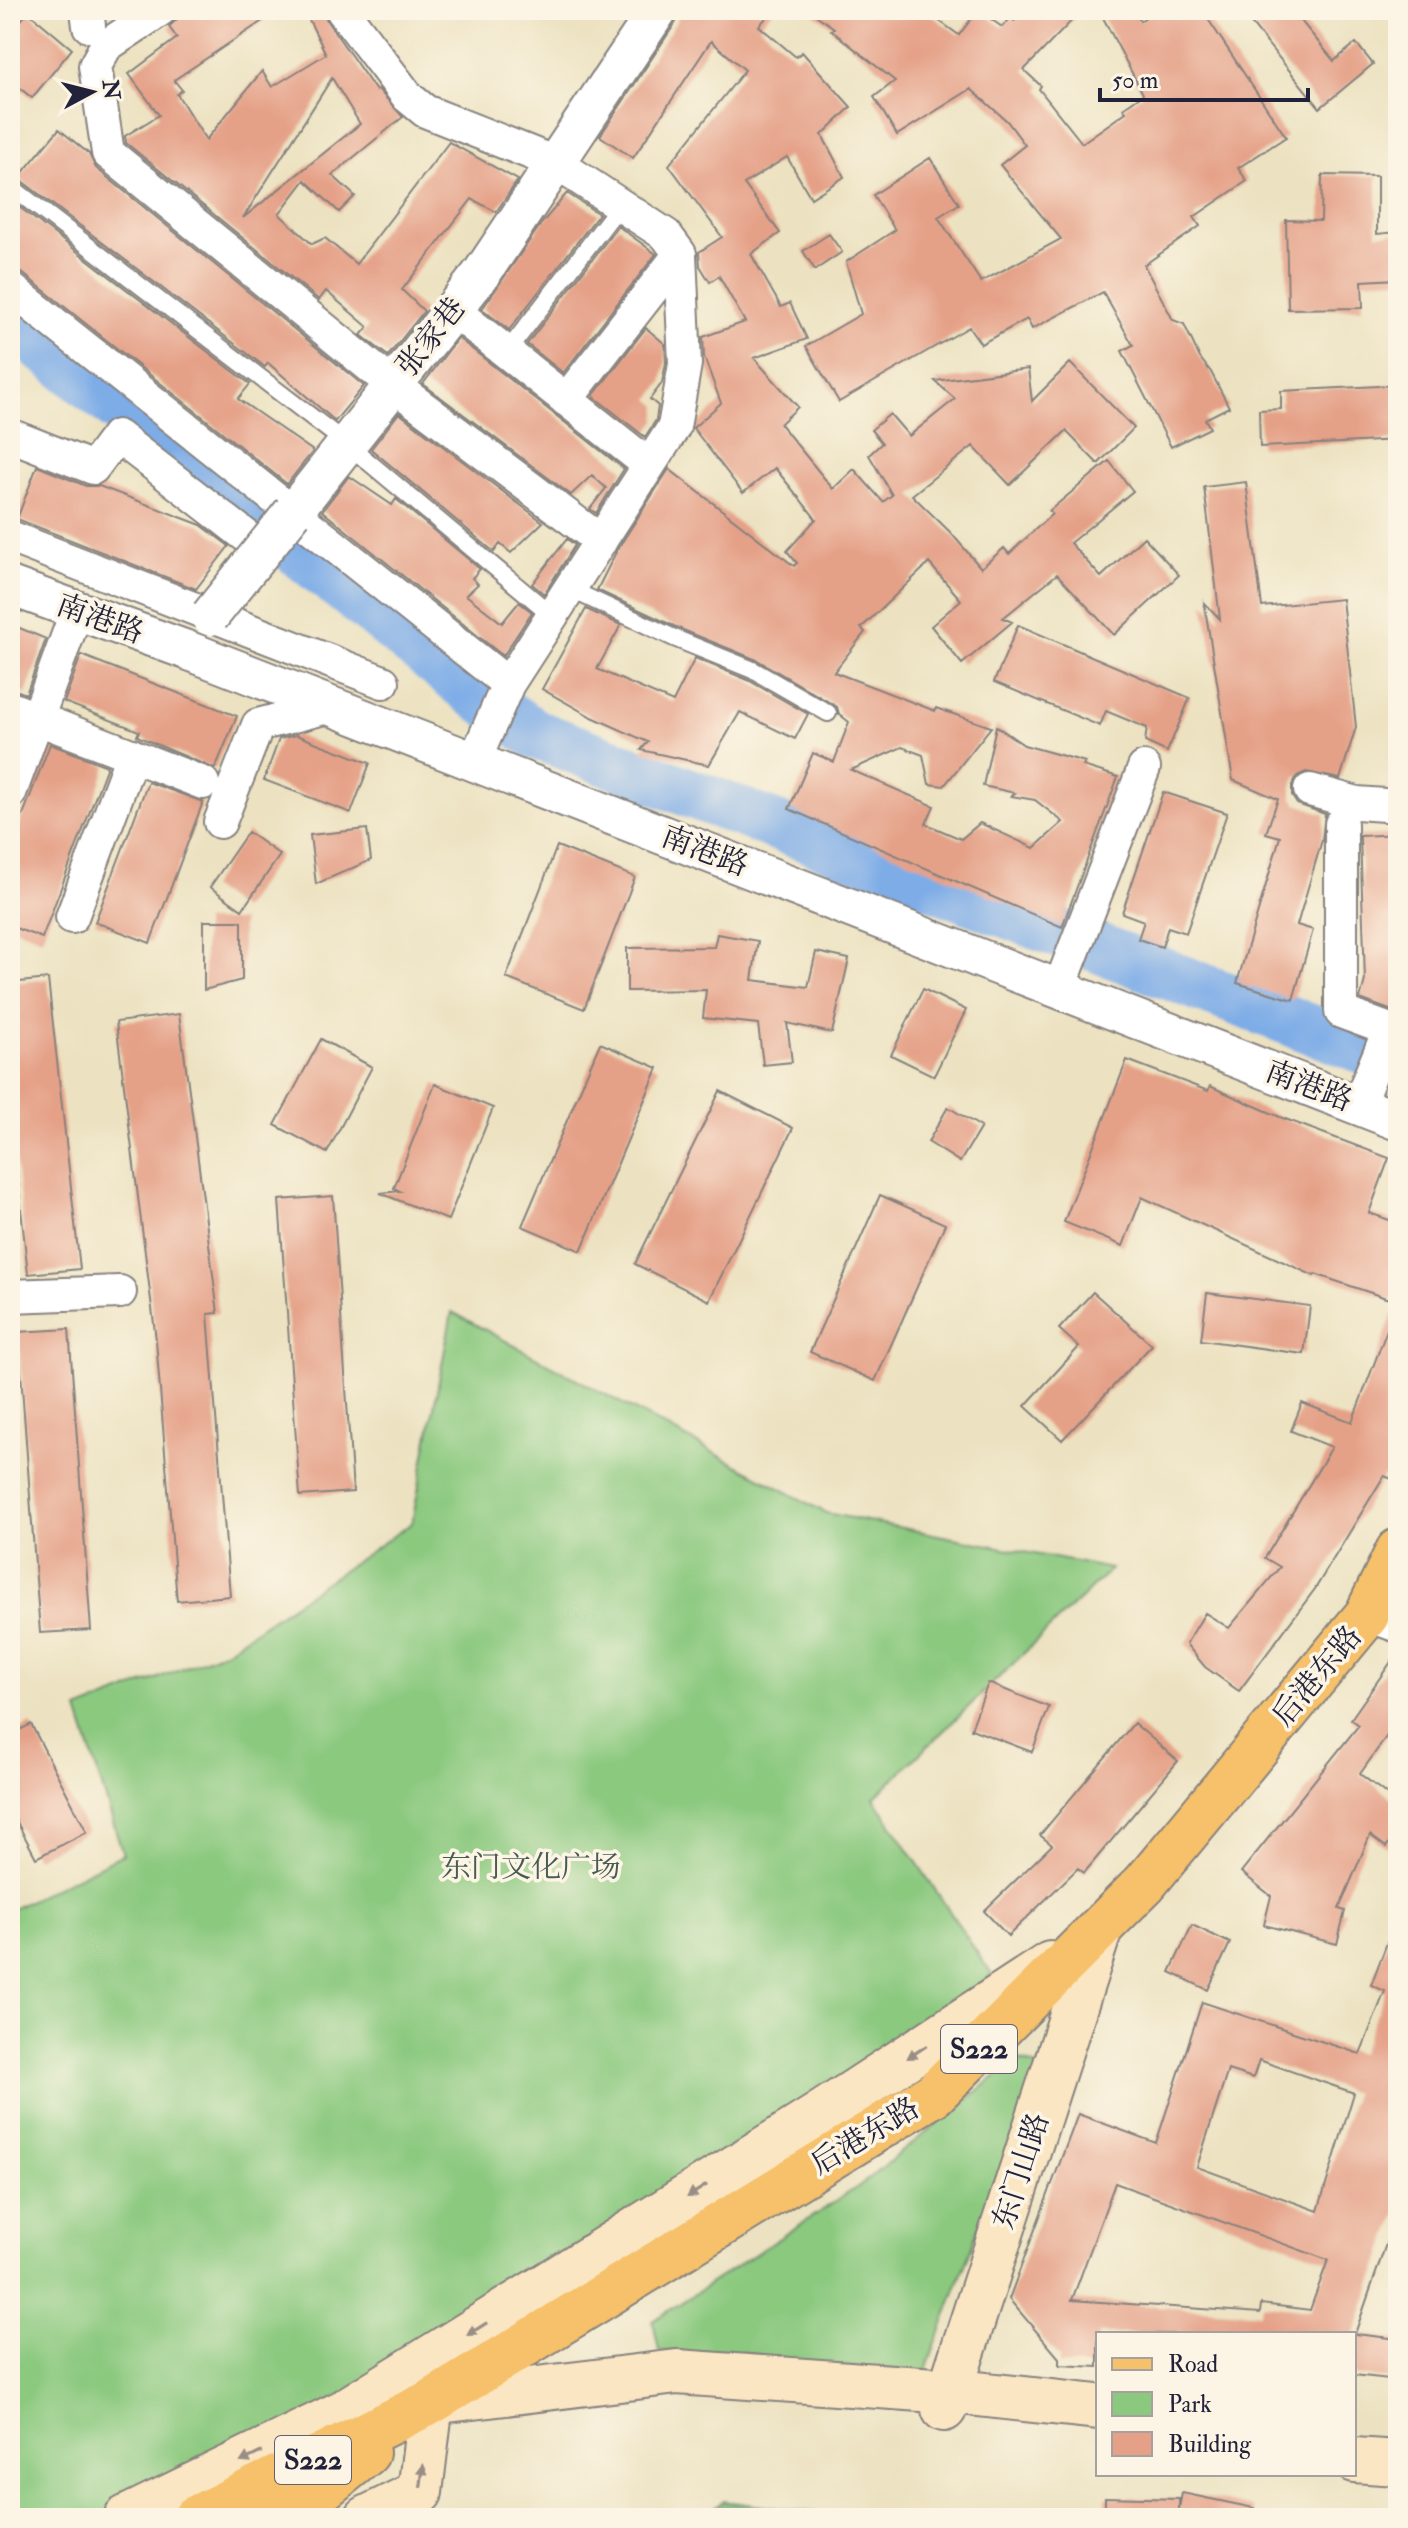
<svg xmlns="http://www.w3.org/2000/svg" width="1408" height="2528" viewBox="0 0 1408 2528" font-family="'IM FELL Double Pica','Noto Serif SC',serif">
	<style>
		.green { fill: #8bc97f; stroke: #56765d; stroke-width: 2 }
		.forest { fill: #70ad6e; stroke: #496854; stroke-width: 2 }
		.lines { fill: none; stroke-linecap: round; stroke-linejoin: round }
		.river { stroke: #7dace7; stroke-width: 50 }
		.building { fill: #e5a188; fill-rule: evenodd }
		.service-casing { stroke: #87827e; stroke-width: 20 }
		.minor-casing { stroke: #87827e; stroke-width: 36 }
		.tertiary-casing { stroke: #87827e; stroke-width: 42 }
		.secondary-casing { stroke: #87827e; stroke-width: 48 }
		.primary-casing { stroke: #87827e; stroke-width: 48 }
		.service { stroke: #fff; stroke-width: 16 }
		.minor { stroke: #fff; stroke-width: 32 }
		.tertiary { stroke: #fff; stroke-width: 38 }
		.secondary { stroke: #fbe6c4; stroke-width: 44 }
		.primary { stroke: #f6c16b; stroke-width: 44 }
		.tertiary-bridge-casing { stroke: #87827e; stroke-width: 42; stroke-linecap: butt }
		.tertiary-bridge { stroke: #fff; stroke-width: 38 }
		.oneway { fill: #998e86 }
		.labels { text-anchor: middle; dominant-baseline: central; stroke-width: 7; stroke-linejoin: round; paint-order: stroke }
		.shield { fill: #fcf5e5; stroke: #63616e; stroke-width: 2 }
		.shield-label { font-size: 28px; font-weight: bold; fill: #22223b }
		.street-label { font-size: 30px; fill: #22223b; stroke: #fcf5e5 }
		.park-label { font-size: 30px; fill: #475c53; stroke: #fcf5e5 }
	</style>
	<rect width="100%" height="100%" fill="#fcf5e5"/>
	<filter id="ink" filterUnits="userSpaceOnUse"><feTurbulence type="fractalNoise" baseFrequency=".0125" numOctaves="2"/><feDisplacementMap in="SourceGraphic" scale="16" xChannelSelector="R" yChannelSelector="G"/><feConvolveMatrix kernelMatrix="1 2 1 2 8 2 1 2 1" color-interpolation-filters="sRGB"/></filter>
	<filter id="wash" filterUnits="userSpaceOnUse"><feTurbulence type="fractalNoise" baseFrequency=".006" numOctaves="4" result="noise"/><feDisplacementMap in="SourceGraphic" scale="32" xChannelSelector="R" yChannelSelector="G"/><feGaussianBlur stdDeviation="1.8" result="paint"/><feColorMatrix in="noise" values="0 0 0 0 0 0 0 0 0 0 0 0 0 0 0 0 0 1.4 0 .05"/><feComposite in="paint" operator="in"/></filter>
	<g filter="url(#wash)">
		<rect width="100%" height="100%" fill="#ece2c1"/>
		<path class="green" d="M 452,1312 L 826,1513 L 1111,1569 L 874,1798 L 992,1975 L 848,2081 L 325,2405 L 98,2518 L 10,2518 L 10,1910 L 123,1854 L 78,1710 L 225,1651 L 412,1523 Z
			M 1018,2059 L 1038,2067 L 925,2373 L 659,2351 L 653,2321 L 859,2186 Z"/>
		<path class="forest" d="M 723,2501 L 856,2518 L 700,2518 Z"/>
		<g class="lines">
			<path class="river" d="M 10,321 L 473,692 L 535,734 L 1398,1062"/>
		</g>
		<g id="blocks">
			<path class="building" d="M 179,10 L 279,10 L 174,80 L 182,90 L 177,94 L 206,140 L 262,71 L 272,87 L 326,54 L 304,10 L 323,10 L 327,21 L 376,91 L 378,89 L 403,117 L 332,175 L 355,196 L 339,212 L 305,180 L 279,214 L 312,244 L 325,238 L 356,264 L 449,142 L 518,180 L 496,212 L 472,199 L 402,290 L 424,311 L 388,356 L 361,335 L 368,327 L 326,291 L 319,300 L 126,143 L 125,136 L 159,115 L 129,74 L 177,38 L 169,27 L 177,19 ZM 332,78 L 360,124 L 243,218 Z
				M 681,10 L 773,10 L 759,26 L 796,57 L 802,52 L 851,107 L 822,135 L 844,177 L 811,198 L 787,157 L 744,184 L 780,233 L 751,254 L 781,307 L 790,303 L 807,339 L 754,358 L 798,407 L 780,424 L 833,489 L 854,469 L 883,502 L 892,495 L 869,455 L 882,443 L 871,430 L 890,414 L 909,436 L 955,399 L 935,381 L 1028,369 L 1032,401 L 1070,363 L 1134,428 L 1098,464 L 1066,431 L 1010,485 L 973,446 L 912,495 L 951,533 L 981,568 L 1004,548 L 1009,554 L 1052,514 L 1049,511 L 1109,461 L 1133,491 L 1070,543 L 1101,577 L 1144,537 L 1179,575 L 1114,635 L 1057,574 L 1003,618 L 1012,622 L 962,664 L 931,626 L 961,600 L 929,563 L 861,628 L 865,632 L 834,672 L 935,711 L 936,708 L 991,727 L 944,786 L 929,784 L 923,755 L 902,747 L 851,770 L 934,806 L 926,824 L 961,839 L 980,823 L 1034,848 L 1063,822 L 1035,800 L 1011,796 L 1015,793 L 983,786 L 996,726 L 1024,745 L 1085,762 L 1083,766 L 1118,777 L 1062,927 L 789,809 L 813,753 L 834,762 L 849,722 L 839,714 L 837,707 L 757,660 L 678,628 L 597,590 L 617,550 L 669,469 L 794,566 L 797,563 L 787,551 L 816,519 L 775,468 L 743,493 L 693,428 L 721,403 L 704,357 L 703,337 L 745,322 L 719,276 L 710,282 L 700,266 L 699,252 L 722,237 L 669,165 L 745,70 L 711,41 L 633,158 L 600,136 L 676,22 Z
				M 809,10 L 924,10 L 959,35 L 978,10 L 1002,27 L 1011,18 L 1014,21 L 1028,10 L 1082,10 L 1024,70 L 1041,86 L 1039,89 L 1082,143 L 1126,112 L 1123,108 L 1143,94 L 1099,10 L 1134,10 L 1140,21 L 1156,10 L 1202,10 L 1286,137 L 1238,168 L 1247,181 L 1194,217 L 1200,226 L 1144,265 L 1173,320 L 1184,324 L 1200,358 L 1211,372 L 1229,407 L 1205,419 L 1210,428 L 1171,447 L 1122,351 L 1133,345 L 1103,292 L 1032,329 L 1027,319 L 981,344 L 969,327 L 839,402 L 806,346 L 861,314 L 846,262 L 895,230 L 873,195 L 930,158 L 959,204 L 938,217 L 981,282 L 1061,239 L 1000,165 L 1025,145 L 1007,121 L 971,89 L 897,135 L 874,97 L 895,81 L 831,30 L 834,28 Z
				M 1240,10 L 1292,10 L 1334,61 L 1356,43 L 1373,64 L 1320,108 Z
				M 28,12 L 72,49 L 32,98 L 10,80 L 10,33 Z
				M 59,129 L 89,154 L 96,168 L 364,386 L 335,421 L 268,363 L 265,367 L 18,178 Z
				M 1322,175 L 1377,176 L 1377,234 L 1398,232 L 1398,279 L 1362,281 L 1363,308 L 1288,309 L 1286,220 L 1321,221 Z
				M 567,193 L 599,214 L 509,330 L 482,309 L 541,224 Z
				M 10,200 L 250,384 L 238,399 L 313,451 L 287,484 L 22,273 L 10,269 Z
				M 618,226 L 656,254 L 563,373 L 527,344 Z
				M 829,234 L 842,252 L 815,270 L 803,251 Z
				M 646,328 L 665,344 L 666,363 L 662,383 L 650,399 L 658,406 L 656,420 L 645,437 L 593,396 Z
				M 458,338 L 624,469 L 596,513 L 590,509 L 606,488 L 592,475 L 571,495 L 423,384 Z
				M 1398,385 L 1398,440 L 1260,447 L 1259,410 L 1281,409 L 1281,391 Z
				M 399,413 L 543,522 L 511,553 L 500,544 L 494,552 L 371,449 Z
				M 37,466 L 86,486 L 99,486 L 201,525 L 229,546 L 196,589 L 17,519 Z
				M 349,476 L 392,505 L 396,499 L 480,569 L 472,578 L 478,584 L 466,595 L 502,623 L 519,602 L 532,612 L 503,656 L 322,511 Z
				M 1246,482 L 1262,607 L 1342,599 L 1356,727 L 1340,779 L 1306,772 L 1297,776 L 1292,786 L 1292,796 L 1297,804 L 1325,814 L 1322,840 L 1297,925 L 1313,930 L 1293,1000 L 1237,983 L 1280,837 L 1266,833 L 1278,799 L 1233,780 L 1204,602 L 1220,619 L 1204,487 Z
				M 567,539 L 575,545 L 544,594 L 532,584 Z
				M 586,609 L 621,625 L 597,669 L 673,702 L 695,658 L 748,680 L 808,714 L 795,739 L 740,712 L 709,765 L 641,750 L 648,742 L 590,716 L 542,689 Z
				M 10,624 L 46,639 L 26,694 L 10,688 Z
				M 1018,625 L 1190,698 L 1167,752 L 1145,742 L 1147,728 L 1106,711 L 1100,726 L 994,682 Z
				M 81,655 L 237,716 L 215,769 L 137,736 L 139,731 L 64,702 Z
				M 296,735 L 370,763 L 351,813 L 264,780 L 279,739 Z
				M 50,744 L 107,766 L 42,938 L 10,926 L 10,849 Z
				M 148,782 L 203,802 L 150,943 L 95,922 Z
				M 1163,792 L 1227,813 L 1186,933 L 1168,927 L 1162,947 L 1138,939 L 1144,921 L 1122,913 Z
				M 367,829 L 371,860 L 316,884 L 310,835 Z
				M 248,832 L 280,855 L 242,910 L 210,887 Z
				M 1398,834 L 1398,1013 L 1360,999 L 1365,980 L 1360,836 Z
				M 557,846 L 635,877 L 584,1009 L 506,978 Z
				M 204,921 L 242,921 L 242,980 L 204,990 Z
				M 717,934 L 758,941 L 752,980 L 808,987 L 816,952 L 849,959 L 832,1033 L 787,1023 L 792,1062 L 763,1065 L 758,1024 L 703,1018 L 706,990 L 627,991 L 627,948 L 714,947 Z
				M 48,979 L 80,1269 L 28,1274 L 10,1107 L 10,983 Z
				M 923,989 L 966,1010 L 934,1076 L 891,1055 Z
				M 179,1014 L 218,1313 L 208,1314 L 230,1596 L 177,1601 L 156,1340 L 116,1022 Z
				M 321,1039 L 372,1067 L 327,1153 L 275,1125 Z
				M 600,1043 L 658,1068 L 581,1251 L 522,1226 Z
				M 1127,1060 L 1208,1091 L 1210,1086 L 1280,1117 L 1389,1158 L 1369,1213 L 1398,1223 L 1398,1302 L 1315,1274 L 1314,1276 L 1142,1197 L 1123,1246 L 1064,1222 Z
				M 435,1084 L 493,1108 L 448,1220 L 380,1193 L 400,1191 L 394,1188 Z
				M 720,1091 L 793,1128 L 709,1301 L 635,1264 Z
				M 948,1107 L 981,1127 L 960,1162 L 928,1142 Z
				M 880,1195 L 945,1224 L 875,1381 L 810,1352 Z
				M 333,1196 L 353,1492 L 300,1496 L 279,1200 Z
				M 1093,1292 L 1152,1345 L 1062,1440 L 1025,1406 L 1079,1347 L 1059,1329 Z
				M 1207,1293 L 1310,1306 L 1304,1354 L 1201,1340 Z
				M 1396,1306 L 1398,1481 L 1384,1476 L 1315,1589 L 1239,1691 L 1205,1667 L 1186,1644 L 1205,1613 L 1229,1628 L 1280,1567 L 1265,1558 L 1332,1447 L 1291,1431 L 1302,1403 L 1352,1422 Z
				M 69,1329 L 91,1630 L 40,1633 L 18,1332 Z
				M 1398,1652 L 1398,1720 L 1360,1774 L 1398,1803 L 1398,1831 L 1386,1847 L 1370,1835 L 1339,1909 L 1345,1911 L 1337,1944 L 1264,1925 L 1271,1896 L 1241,1872 L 1359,1725 L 1351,1719 Z
				M 988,1683 L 1049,1707 L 1032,1752 L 971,1729 Z
				M 1134,1723 L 1178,1761 L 1084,1873 L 1078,1868 L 1008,1936 L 984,1911 L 1052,1845 L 1040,1835 Z
				M 31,1724 L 87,1832 L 36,1858 L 10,1809 L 10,1735 Z
				M 1396,1919 L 1398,1919 L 1398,2209 L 1355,2334 L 1398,2339 L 1398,2380 L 1354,2375 L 1354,2334 L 1098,2334 L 1098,2367 L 1059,2365 L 1059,2358 L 1009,2299 L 1078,2114 L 1156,2143 L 1202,2002 L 1360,2054 L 1385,1991 L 1371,1985 ZM 1259,2060 L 1354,2093 L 1318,2211 L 1197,2167 L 1228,2070 L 1253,2078 ZM 1115,2183 L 1328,2260 L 1310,2310 L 1261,2304 L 1260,2313 L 1072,2300 Z
				M 1192,1925 L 1230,1943 L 1208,1990 L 1170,1972 Z
				M 1182,2493 L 1254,2508 L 1253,2518 L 1105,2518 L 1105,2497 L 1179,2499 L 1179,2509 Z"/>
		</g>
	</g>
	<g filter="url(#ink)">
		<use href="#blocks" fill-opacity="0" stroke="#87827e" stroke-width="2"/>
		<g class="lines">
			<defs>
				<path id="service" d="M 10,186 L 347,444 L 553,616
					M 506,353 L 620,205
					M 570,589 L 674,638 L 753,670 L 828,713"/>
				<path id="minor" d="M 87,10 L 89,26
					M 160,10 L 106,46 L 95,66 L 108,153 L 393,385 L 601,541
					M 342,10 L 408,97 L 425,111 L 556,163 L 666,235 L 680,254 L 685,364 L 674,427 L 508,684 L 474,762
					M 10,288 L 508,684
					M 453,310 L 649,465
					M 566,400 L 680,254
					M 10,435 L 93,468 L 117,436 L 263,549
					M 10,537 L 383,682
					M 10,708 L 203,783
					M 1310,790 L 1357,803 L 1398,806
					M 10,793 L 77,610
					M 220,822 L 258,725 L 332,706
					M 1341,824 L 1341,1012 L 1398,1033
					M 72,917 L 132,755
					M 1059,989 L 1144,768
					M 1358,1105 L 1389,1030
					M 10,1296 L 120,1292
					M 1367,1615 L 1398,1626"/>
				<path id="tertiary" d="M 293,512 L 482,273 L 658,10
					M 10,586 L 184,649 L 1398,1121"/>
				<path id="secondary" d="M 431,2402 L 677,2372 L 950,2391 L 1098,2407
					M 944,2409 L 1099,1932
					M 1354,2460 L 1398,2463
					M 126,2518 L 342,2413 L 819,2115 L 1050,1964
					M 367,2518 L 420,2492 L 431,2402"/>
				<path id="primary" d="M 195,2518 L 431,2402 L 934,2094 L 1145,1883 L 1367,1615 L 1398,1551
					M 269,2518 L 316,2494 L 367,2453"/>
			</defs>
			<use href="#service" class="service-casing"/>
			<use href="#minor" class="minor-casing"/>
			<use href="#tertiary" class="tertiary-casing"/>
			<use href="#secondary" class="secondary-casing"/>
			<use href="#primary" class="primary-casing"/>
			<use href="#service" class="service"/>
			<use href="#minor" class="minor"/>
			<use href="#tertiary" class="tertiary"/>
			<use href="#secondary" class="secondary"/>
			<use href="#primary" class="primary"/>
			<defs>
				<path id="tertiary-bridge" d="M 210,616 L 293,512"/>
			</defs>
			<use href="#tertiary-bridge" class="tertiary-bridge-casing"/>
			<use href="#tertiary-bridge" class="tertiary-bridge"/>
		</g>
		<defs><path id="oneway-solid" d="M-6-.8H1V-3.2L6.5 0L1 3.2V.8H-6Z" transform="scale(2)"/></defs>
		<g class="oneway">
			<use href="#oneway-solid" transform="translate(917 2052) rotate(147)"/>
			<use href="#oneway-solid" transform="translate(697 2191) rotate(148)"/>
			<use href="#oneway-solid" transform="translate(477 2329) rotate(148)"/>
			<use href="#oneway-solid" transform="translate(251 2457) rotate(154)"/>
			<use href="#oneway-solid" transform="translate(422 2476) rotate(-83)"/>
		</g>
	</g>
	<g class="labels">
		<g class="shield">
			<rect x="941" y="2025" width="76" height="48" rx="6"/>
			<rect x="275" y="2436" width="76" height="48" rx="6"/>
		</g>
		<g class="shield-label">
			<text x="979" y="2049">S222</text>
			<text x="313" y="2460">S222</text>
		</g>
		<g class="street-label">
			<text transform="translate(431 337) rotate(-52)">张家巷</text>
			<text transform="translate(100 619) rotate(20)">南港路</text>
			<text transform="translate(705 851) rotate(21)">南港路</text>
			<text transform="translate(1309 1086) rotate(21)">南港路</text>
			<text transform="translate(1317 1676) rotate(-50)">后港东路</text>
			<text transform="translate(865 2136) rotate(-31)">后港东路</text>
			<text transform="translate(1021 2171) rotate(-72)">东门山路</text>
		</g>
		<g class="park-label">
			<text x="531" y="1867">东门文化广场</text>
		</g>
	</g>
	<rect width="1408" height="2528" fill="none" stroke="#fcf5e5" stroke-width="40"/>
	<rect x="1096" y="2332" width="260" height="144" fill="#fcf5e5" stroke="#a5a1a1" stroke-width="2"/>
	<rect x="1112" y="2358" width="40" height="12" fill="#f6c16b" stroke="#a5a1a1" stroke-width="2"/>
	<text x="1168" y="2372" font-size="24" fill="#22223b">Road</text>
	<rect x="1112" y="2392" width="40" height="24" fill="#8bc97f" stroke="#a5a1a1" stroke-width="2"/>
	<text x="1168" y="2412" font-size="24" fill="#22223b">Park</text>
	<rect x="1112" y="2432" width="40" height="24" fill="#e5a188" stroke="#a5a1a1" stroke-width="2"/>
	<text x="1168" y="2452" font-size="24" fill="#22223b">Building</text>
	<g transform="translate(92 92) rotate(83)" stroke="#fcf5e5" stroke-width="6" paint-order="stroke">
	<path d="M0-6L14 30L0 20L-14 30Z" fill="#22223b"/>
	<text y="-12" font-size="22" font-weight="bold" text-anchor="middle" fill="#22223b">N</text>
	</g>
	<path d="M1100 88v12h208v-12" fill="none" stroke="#22223b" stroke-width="4"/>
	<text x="1112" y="88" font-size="24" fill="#22223b" stroke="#fcf5e5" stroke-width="6" paint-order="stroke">50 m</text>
</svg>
